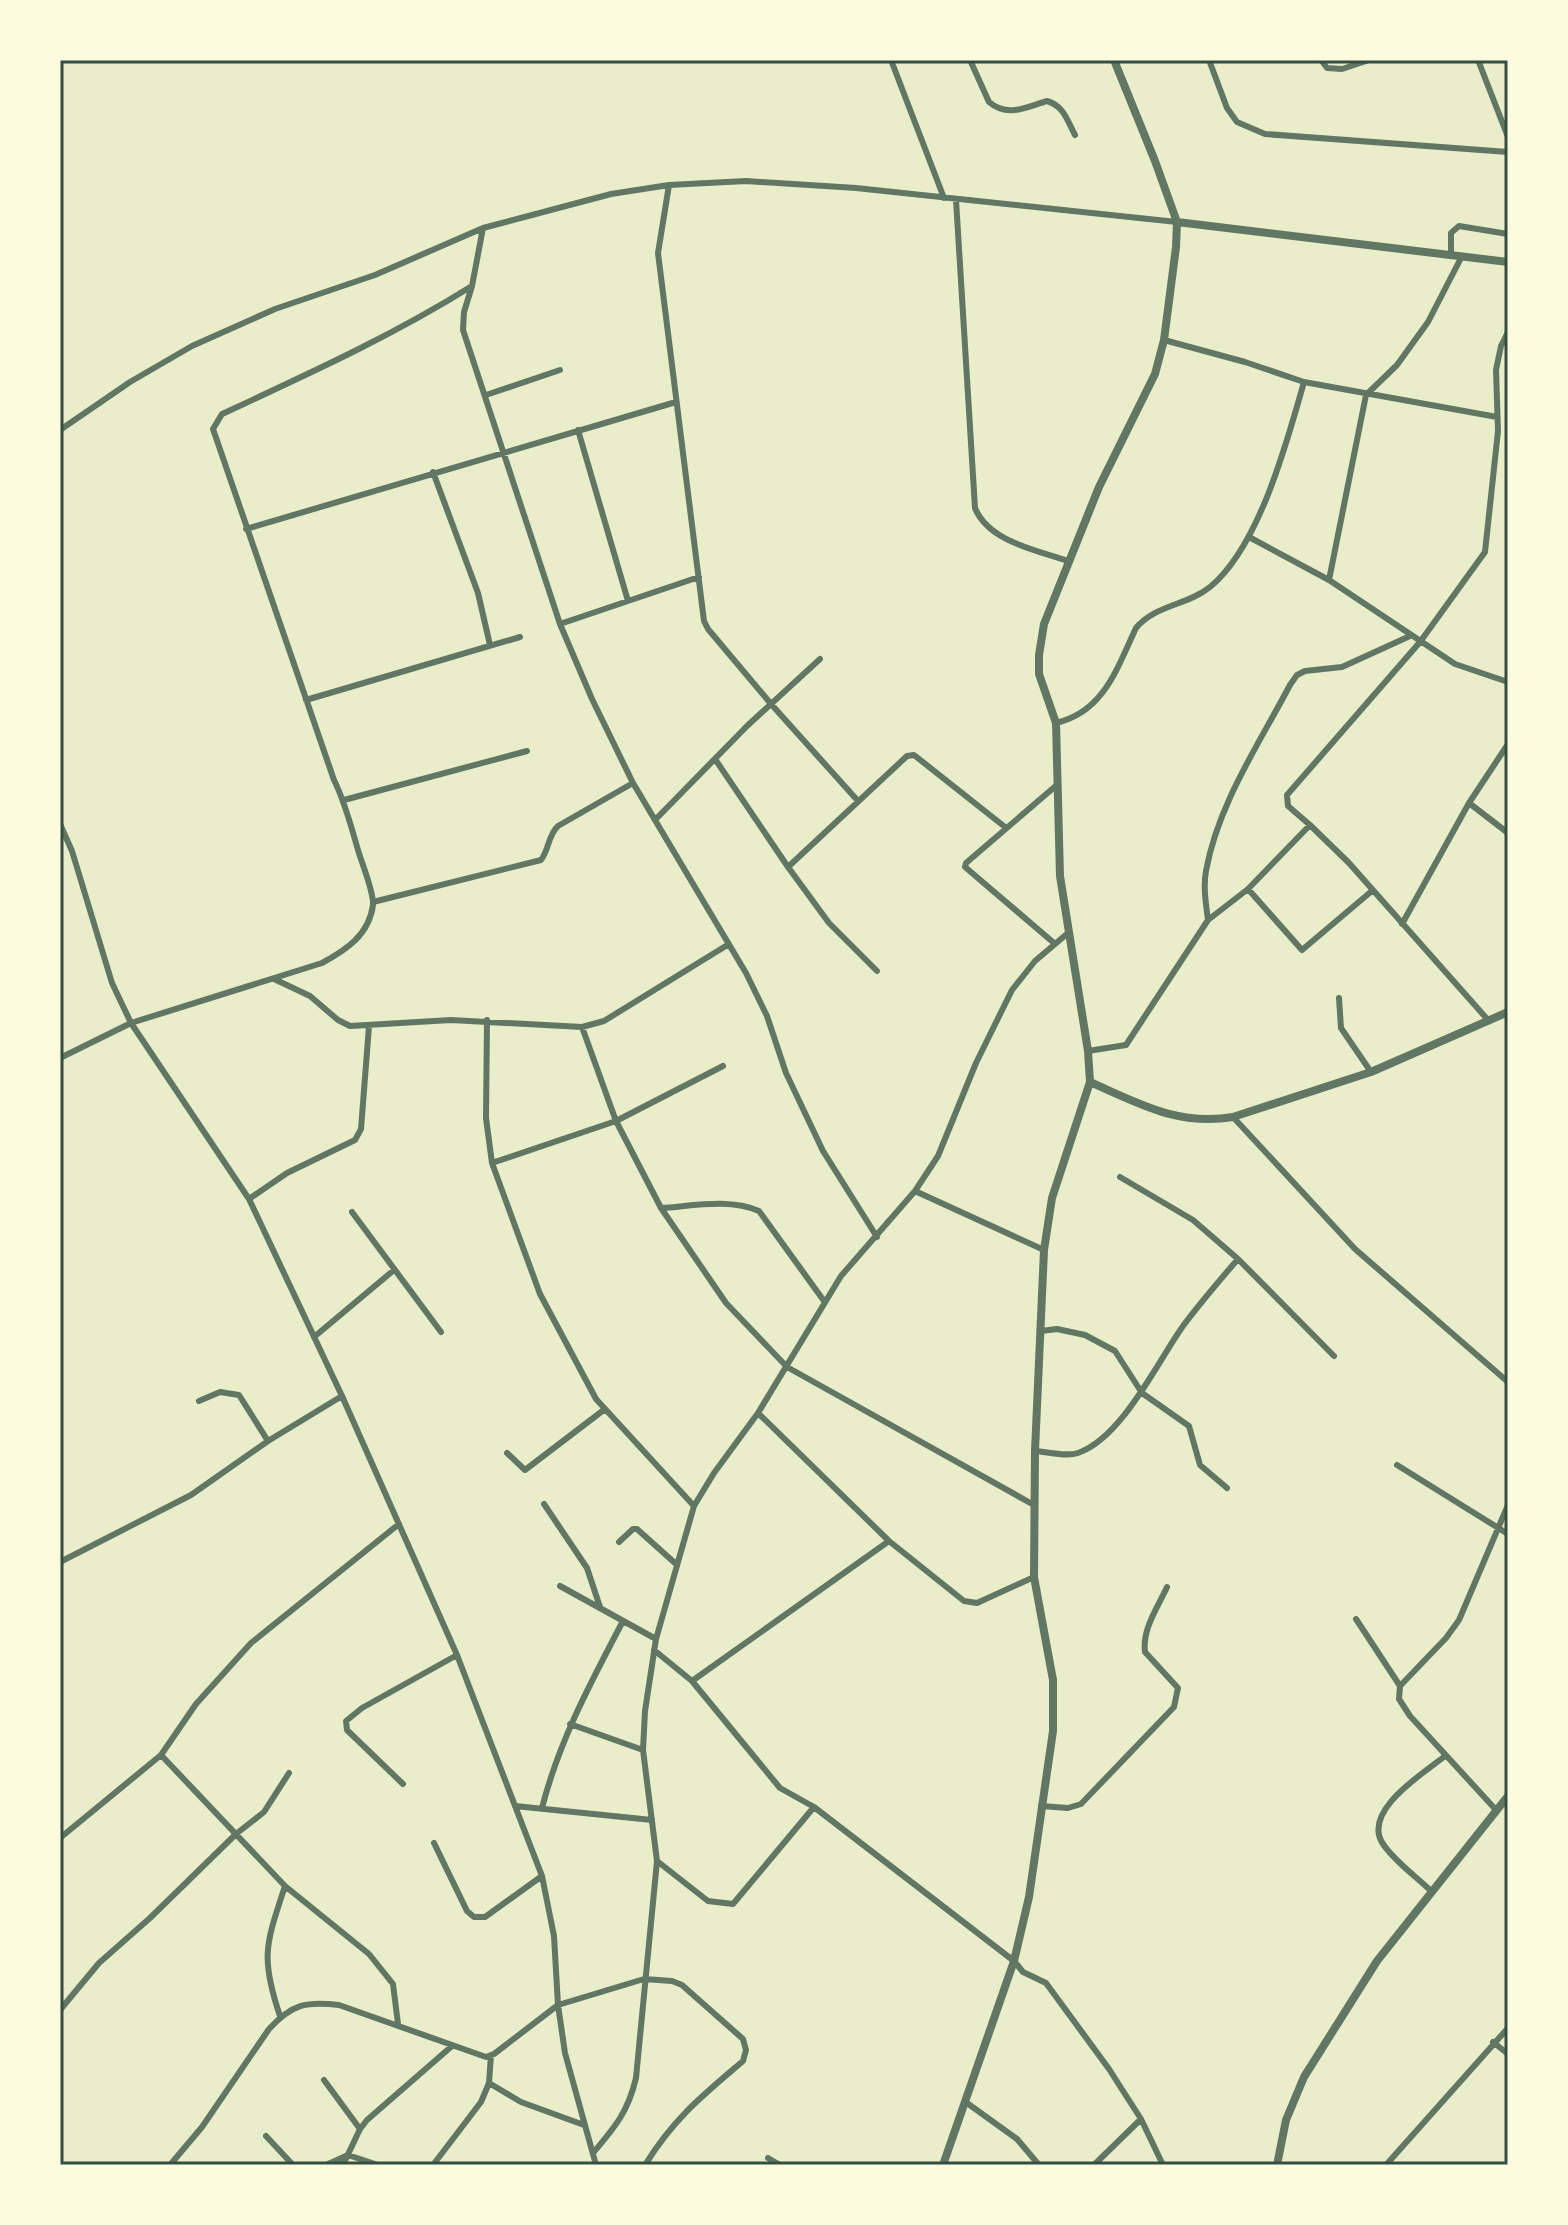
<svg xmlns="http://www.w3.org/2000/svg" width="1568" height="2225" viewBox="0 0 1568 2225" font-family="'Archivo Narrow',sans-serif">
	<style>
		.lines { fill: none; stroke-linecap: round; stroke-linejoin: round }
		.minor { stroke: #617663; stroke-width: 6 }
		.tertiary { stroke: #617663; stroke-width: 8 }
		.neatline { fill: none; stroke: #344e41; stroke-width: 3 }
	</style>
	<rect width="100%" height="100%" fill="#e9edc9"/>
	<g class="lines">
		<path class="minor" d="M 891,60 L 944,198
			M 970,60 L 989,102 C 1008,118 1026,107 1047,101 C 1064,106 1067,120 1075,135
			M 1209,60 L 1227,108 L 1237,122 L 1265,134 L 1508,152
			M 1321,60 L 1327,68 L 1342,69 L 1369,60
			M 1478,60 L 1508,137
			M 669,185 L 658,253 L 704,621 L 708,629 L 771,704 L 858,801
			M 956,200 L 975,508 C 989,542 1037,550 1068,561
			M 483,228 L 472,286 L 464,312 L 463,330 L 560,624 L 592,699 L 633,783 L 746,973 L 767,1016 L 786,1073 L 823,1151 L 877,1237
			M 1451,255 L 1451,233 L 1459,226 L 1508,234
			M 1164,340 L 1245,362 L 1304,382 L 1497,417
			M 486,395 L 560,370
			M 60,430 L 130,382 L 192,346 L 275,309 L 375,275 L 483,228 L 611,194 L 669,185 L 746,181 L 856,188 L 1177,222
			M 578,430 L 628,601
			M 433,472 L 478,593 L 490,645
			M 246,529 L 676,402
			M 1249,537 L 1329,580 L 1455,664 L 1508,682
			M 1329,580 L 1366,395 L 1397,365 L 1428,322 L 1462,256
			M 560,624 L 699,577
			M 306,700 L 520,637
			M 1056,723 C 1104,712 1117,668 1136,628 C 1155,605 1188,605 1210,587 C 1259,547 1287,442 1304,382
			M 715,759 L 788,867 L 829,923 L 877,971
			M 344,800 L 527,751
			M 1469,803 L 1508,833
			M 655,820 L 747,726 L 820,659
			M 60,824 L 72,851 L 112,983 L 131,1023 L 249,1199 L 342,1396 L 457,1655 L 542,1876 L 554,1936 L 558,2005 L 565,2053 L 596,2165
			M 1310,825 L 1288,806 L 1287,795 L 1420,642 L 1485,552 L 1498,431 L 1496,370 L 1501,346 L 1508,332
			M 788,867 L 907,756 L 914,755 L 1005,827
			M 1248,889 L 1302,950 L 1373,890
			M 373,902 L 541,860 C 549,850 548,835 558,826 L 633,783
			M 1208,920 C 1206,904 1203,887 1206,871 C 1218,804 1259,744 1290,685 L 1297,675 L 1305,671 L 1342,667 L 1410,636
			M 1402,924 L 1469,803 L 1508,744
			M 1054,943 L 965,867 L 966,863 L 1058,784
			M 274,979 L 310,996 L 338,1020 L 350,1026 L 451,1020 L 582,1027 L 604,1021 L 729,944
			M 1339,998 L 1341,1028 L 1371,1072
			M 487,1020 L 486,1118 L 492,1163 L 540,1294 L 596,1399 L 694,1506
			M 582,1027 L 616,1121 L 661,1208 L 726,1303 L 787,1367 L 1034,1505
			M 1088,1051 L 1126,1045 L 1208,920 L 1248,889 L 1310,825 L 1349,863 L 1488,1020
			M 60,1058 L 131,1023 L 322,963 C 346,950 369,935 373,905 C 374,892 362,864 358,850 C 351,826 345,802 334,780 L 213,429 L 222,414 C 308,374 392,336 472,286
			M 1233,1117 L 1355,1249 L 1508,1382
			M 492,1163 L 616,1121 L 723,1066
			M 1120,1177 L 1193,1220 L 1238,1259 L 1334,1356
			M 915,1191 L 1044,1250
			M 249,1199 L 287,1173 L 355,1140 L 361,1129 L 369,1026
			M 661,1208 C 693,1206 729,1198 759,1211 L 824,1301
			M 352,1212 L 441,1332
			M 1041,1331 L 1057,1329 L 1085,1335 L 1115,1351 L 1142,1393 L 1189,1426 L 1200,1465 L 1227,1488
			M 314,1337 L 394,1270
			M 199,1401 L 220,1392 L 239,1395 L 268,1441
			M 758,1413 L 889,1541 L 964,1601 L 977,1603 L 1034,1577
			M 1035,1451 C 1048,1452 1066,1457 1078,1453 C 1122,1438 1158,1361 1183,1326 C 1200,1303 1219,1281 1238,1259
			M 507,1453 L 525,1470 L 605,1409
			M 1397,1465 L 1508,1534
			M 544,1504 L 587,1568 L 600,1607
			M 619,1542 L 633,1529 L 637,1529 L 676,1564
			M 60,1562 L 191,1495 L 268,1441 L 342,1396
			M 560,1586 L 656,1639
			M 1356,1619 L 1400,1686 L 1399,1699 L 1410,1716 L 1497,1811
			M 654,1650 L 692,1681 L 780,1788 L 814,1807 L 1014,1961 L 1023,1972 L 1046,1983 L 1109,2069 L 1141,2119 L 1163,2165
			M 692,1681 L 889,1541
			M 1400,1686 L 1446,1638 L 1459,1620 L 1508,1505
			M 570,1724 L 643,1750
			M 161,1755 L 285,1886 L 369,1954 L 393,1984 L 398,2024
			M 403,1784 L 347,1730 L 346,1721 L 362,1708 L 457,1655
			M 515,1806 L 652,1820
			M 1041,1806 L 1068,1808 L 1081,1804 L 1174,1707 L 1178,1688 L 1145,1652 C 1142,1629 1158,1607 1167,1587
			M 542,1808 C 559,1741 591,1682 623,1621
			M 60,1838 L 161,1755 L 196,1704 L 251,1643 L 399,1524
			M 434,1843 L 467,1911 L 474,1917 L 485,1917 L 542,1876
			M 657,1861 L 708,1901 L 733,1904 L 814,1807
			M 1432,1892 C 1417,1877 1395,1862 1383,1844 C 1361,1811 1424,1773 1445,1756
			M 60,2010 L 99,1963 L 150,1918 L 236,1834 L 264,1812 L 289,1773
			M 280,2016 C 260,1957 266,1944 285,1886
			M 1493,2042 L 1508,2054
			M 324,2080 L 360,2129
			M 489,2083 L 521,2102 L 584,2125
			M 967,2103 L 1017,2139 L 1039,2165
			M 266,2136 L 293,2165
			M 593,2153 C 615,2127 628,2112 636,2078 L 657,1861 L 643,1750 L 645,1711 L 656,1639 L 694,1506 L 714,1473 L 758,1413 L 841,1276 L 915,1191 L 938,1156 L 976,1063 L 1012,990 L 1035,961 L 1068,933
			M 768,2158 L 780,2165
			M 170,2165 L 202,2127 L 269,2029 C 292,2004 306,2001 339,2005 L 486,2057 L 494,2054 L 558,2005 L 644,1979 L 672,1981 L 682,1985 L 743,2039 L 746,2050 L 743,2061 C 702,2096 674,2118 645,2165
			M 326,2165 L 348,2155 L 378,2165
			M 343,2165 L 360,2129 L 367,2120 L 452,2046
			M 433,2165 L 481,2102 L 489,2083 L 491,2055
			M 1094,2165 L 1141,2119
			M 1386,2165 L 1508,2028"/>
		<path class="tertiary" d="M 1177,222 L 1508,262
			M 1090,1082 C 1140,1104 1178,1126 1233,1117 L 1371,1072 L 1508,1012
			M 943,2165 L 1014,1961 L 1029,1897 L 1053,1731 L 1053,1680 L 1034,1577 L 1035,1451 L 1044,1250 L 1052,1198 L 1090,1082 L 1088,1051 L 1060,876 L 1056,723 L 1039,674 L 1039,655 L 1044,624 L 1099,487 L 1155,374 L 1164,340 L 1176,247 L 1177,222 L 1155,161 L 1114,60
			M 1277,2165 L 1286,2120 L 1304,2077 L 1377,1961 L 1508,1796"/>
	</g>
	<rect width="1568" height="2225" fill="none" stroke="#fefae0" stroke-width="124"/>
	<rect x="62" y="62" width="1444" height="2101" class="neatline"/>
</svg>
